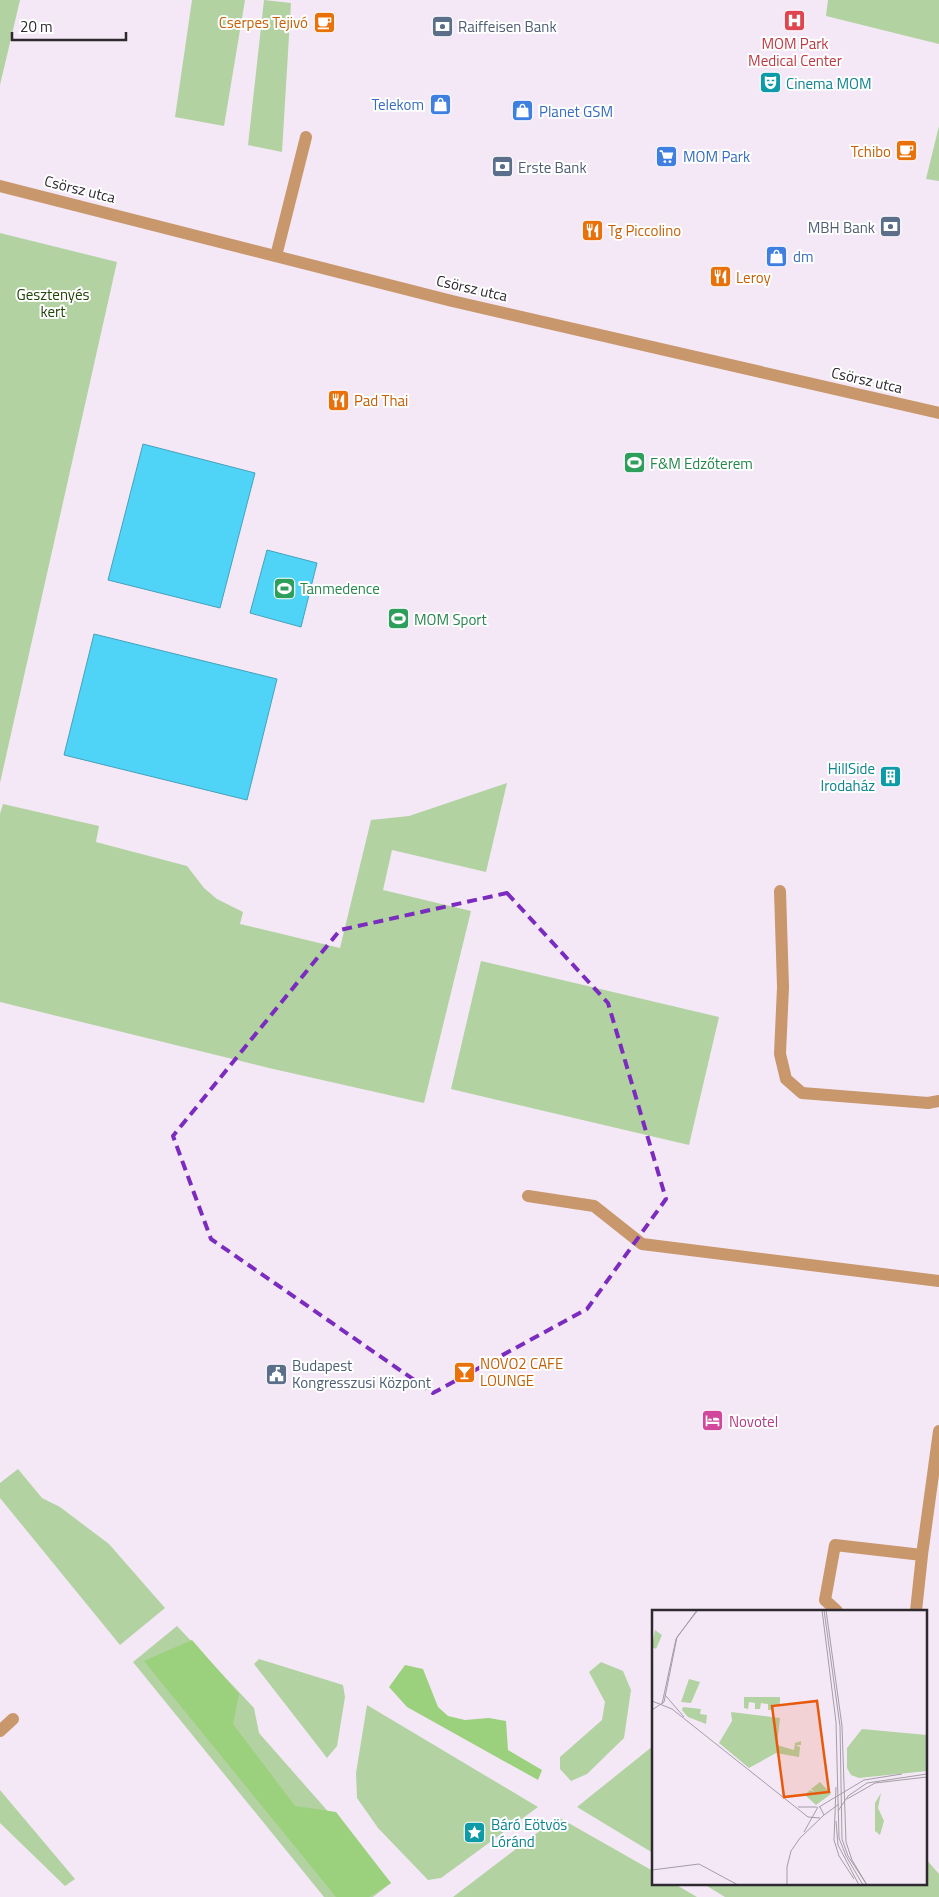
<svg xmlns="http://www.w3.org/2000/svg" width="939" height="1897" viewBox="0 0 939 1897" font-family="'Titillium Web',sans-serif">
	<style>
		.green { fill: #b2d2a1 }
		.forest { fill: #9bd07d }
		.water { fill: #4fd4f8; stroke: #45a1bb }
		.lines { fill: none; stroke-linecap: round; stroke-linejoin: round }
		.lane { stroke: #c8976c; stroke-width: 12 }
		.street { stroke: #c8976c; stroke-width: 12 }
		.marked { fill: none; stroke: #7b2cbf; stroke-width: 4; stroke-dasharray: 10 6; stroke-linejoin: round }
		.labels { text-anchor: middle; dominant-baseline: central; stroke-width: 4; stroke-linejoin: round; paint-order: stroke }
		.food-label { font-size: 15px; fill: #c56008; stroke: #fff; text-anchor: start }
		.service-label { font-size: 15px; fill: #4e5e75; stroke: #fff; text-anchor: start }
		.health-label { font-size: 15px; fill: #be3a42; stroke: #fff }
		.culture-label { font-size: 15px; fill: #0d838f; stroke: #fff; text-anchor: start }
		.shop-label { font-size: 15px; fill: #366cbe; stroke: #fff; text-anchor: start }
		.street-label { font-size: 15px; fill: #2d292e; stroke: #fff }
		.park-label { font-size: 15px; fill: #214308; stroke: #fff }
		.leisure-label { font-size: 15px; fill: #27864d; stroke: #fff; text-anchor: start }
		.hotel-label { font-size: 15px; fill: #b23c85; stroke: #fff; text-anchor: start }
		.inset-road { fill: none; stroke: #a49ca7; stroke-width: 1 }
		.view { fill: #e8590c; fill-opacity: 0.15; stroke: #e8590c; stroke-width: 2.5 }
		.inset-edge { fill: none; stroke: #2d292e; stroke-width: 2.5 }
	</style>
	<rect width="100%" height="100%" fill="#f4e8f7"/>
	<path class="green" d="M 0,0 L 20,0 L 0,85 Z
		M 192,0 L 245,0 L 224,126 L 175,117 Z
		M 264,0 L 291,3 L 282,152 L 248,145 Z
		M 828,0 L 939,0 L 939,44 L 826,16 Z
		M 939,126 L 939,181 L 926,179 Z
		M 0,233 L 117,262 L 0,783 Z
		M 507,783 L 486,872 L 392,850 L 383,890 L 471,911 L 424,1103 L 269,1068 L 0,1002 L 0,814 L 3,804 L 99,826 L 96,842 L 187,866 L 204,888 L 217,899 L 243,912 L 240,924 L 340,948 L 371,820 L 409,816 Z
		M 481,961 L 719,1017 L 689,1145 L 451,1089 Z
		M 18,1469 L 42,1498 L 60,1507 L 109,1544 L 165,1608 L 120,1645 L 0,1498 L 0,1483 Z
		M 177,1626 L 254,1708 L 259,1733 L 391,1883 L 373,1897 L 324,1897 L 133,1662 Z
		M 259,1659 L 343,1685 L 345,1697 L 337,1746 L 327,1758 L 254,1664 Z
		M 601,1662 L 623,1671 L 631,1690 L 624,1738 L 587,1774 L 571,1781 L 560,1769 L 560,1757 L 602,1720 L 605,1702 L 589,1672 Z
		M 367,1705 L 538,1807 L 441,1878 L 428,1880 L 378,1828 L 357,1798 L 356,1773 Z
		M 653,1746 L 653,1853 L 577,1807 Z
		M 0,1790 L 75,1879 L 65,1886 L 0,1823 Z
		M 558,1817 L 653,1871 L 653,1883 L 673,1883 L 697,1897 L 453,1897 Z
		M 925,1858 L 939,1874 L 939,1897 L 725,1897 L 702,1883 L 925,1883 Z"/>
	<path class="forest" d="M 192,1640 L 239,1694 L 233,1724 L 295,1806 L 336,1812 L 391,1883 L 369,1897 L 336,1897 L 144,1661 Z
		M 405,1665 L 423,1669 L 438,1707 L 448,1716 L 465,1720 L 489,1718 L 506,1721 L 508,1750 L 542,1770 L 538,1780 L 407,1707 L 389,1687 Z"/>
	<path class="water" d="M 143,444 L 255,473 L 220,608 L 108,580 Z
		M 267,550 L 317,563 L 301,627 L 250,613 Z
		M 94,634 L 277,679 L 247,800 L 64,755 Z"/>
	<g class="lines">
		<path class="lane" d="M 276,256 L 306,137
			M 780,891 L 783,987 L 780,1054 L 786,1079 L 802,1093 L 928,1103 L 939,1101
			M 528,1196 L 594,1206 L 642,1244 L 939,1281
			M 922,1555 L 939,1431
			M 837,1611 L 825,1600 L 835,1545 L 922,1555 L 916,1611
			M 0,1731 L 13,1719"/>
		<path class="street" d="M 0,186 L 452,301 L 939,413"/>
	</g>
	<path class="marked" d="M 507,893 L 608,1003 L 666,1199 L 587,1309 L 433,1393 L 211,1239 L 173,1136 L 340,930 Z"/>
	<defs>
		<symbol id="hospital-square" viewBox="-11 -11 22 22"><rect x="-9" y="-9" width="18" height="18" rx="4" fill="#e0444e" stroke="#fff"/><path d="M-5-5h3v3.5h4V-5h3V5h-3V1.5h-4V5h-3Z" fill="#fff"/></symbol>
		<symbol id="cafe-square" viewBox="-11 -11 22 22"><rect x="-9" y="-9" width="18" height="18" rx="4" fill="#e8710a" stroke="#fff"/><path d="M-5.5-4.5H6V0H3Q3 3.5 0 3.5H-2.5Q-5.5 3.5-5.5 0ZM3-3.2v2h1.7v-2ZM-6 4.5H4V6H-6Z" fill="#fff"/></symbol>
		<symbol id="bank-square" viewBox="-11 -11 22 22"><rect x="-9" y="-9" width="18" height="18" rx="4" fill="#5c6f8a" stroke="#fff"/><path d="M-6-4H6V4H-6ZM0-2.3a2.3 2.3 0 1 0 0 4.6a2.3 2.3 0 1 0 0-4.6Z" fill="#fff"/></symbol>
		<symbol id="theatre-square" viewBox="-11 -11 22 22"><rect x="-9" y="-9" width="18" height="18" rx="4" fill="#0f9aa8" stroke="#fff"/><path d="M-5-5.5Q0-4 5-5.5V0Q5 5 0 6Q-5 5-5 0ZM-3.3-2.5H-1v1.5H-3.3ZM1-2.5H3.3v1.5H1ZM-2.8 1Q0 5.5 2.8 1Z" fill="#fff"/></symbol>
		<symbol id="shop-square" viewBox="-11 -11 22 22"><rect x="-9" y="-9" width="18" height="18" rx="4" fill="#3f7fe0" stroke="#fff"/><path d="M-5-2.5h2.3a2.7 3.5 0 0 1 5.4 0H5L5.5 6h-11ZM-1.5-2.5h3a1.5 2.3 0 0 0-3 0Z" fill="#fff"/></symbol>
		<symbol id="supermarket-square" viewBox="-11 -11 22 22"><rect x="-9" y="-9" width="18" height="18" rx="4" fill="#3f7fe0" stroke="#fff"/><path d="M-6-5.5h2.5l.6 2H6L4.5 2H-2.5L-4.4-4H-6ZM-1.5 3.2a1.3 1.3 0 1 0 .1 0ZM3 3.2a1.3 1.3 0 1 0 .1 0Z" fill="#fff"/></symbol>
		<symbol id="restaurant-square" viewBox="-11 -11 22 22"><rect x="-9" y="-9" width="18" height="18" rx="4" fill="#e8710a" stroke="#fff"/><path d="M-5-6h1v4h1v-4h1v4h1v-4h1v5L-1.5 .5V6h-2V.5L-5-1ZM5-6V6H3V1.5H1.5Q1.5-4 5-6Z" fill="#fff"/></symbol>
		<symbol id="stadium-square" viewBox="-11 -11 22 22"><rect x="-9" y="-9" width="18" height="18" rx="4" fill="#2e9e5b" stroke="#fff"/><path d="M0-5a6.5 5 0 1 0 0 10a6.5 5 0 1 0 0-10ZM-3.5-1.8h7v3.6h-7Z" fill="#fff"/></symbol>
		<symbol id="building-square" viewBox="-11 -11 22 22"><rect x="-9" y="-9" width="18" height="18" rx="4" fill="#0f9aa8" stroke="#fff"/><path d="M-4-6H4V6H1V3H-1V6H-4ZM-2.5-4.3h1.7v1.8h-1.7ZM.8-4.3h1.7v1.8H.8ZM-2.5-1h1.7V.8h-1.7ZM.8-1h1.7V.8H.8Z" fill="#fff"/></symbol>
		<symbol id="bar-square" viewBox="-11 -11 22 22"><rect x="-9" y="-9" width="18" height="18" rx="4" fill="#e8710a" stroke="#fff"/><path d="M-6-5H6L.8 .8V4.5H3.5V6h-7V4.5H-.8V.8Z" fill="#fff"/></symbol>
		<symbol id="civic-square" viewBox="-11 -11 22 22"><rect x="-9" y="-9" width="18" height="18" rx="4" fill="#5c6f8a" stroke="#fff"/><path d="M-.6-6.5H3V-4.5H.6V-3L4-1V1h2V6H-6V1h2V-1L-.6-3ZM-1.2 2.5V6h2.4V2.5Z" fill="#fff"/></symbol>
		<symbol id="hotel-square" viewBox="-11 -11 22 22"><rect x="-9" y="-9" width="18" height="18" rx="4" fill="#d1479c" stroke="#fff"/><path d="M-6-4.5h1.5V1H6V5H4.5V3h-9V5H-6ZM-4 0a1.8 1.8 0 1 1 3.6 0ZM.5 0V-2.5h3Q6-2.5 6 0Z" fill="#fff"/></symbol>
		<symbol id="sight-square" viewBox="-11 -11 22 22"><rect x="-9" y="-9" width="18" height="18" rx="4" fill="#0f9aa8" stroke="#fff"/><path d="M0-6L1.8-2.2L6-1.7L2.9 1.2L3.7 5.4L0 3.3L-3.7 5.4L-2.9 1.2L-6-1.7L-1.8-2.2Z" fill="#fff"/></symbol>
	</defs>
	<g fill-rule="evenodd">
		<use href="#hospital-square" x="782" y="8" width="25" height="25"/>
		<use href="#cafe-square" x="312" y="10" width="25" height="25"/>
		<use href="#bank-square" x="430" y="14" width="25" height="25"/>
		<use href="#theatre-square" x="758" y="70" width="25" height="25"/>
		<use href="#shop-square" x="428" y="92" width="25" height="25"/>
		<use href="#shop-square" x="510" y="98" width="25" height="25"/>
		<use href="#cafe-square" x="894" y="138" width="25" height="25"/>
		<use href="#supermarket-square" x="654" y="144" width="25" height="25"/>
		<use href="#bank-square" x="490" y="154" width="25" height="25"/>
		<use href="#bank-square" x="878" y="214" width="25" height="25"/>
		<use href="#restaurant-square" x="580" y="218" width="25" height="25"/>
		<use href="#shop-square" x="764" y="244" width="25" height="25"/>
		<use href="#restaurant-square" x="708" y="264" width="25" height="25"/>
		<use href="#restaurant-square" x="326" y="388" width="25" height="25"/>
		<use href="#stadium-square" x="622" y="450" width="25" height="25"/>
		<use href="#stadium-square" x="272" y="576" width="25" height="25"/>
		<use href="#stadium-square" x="386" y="606" width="25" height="25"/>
		<use href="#building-square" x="878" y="764" width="25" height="25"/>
		<use href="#bar-square" x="452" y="1360" width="25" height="25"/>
		<use href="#civic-square" x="264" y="1362" width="25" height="25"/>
		<use href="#hotel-square" x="700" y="1408" width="25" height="25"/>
		<use href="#sight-square" x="462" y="1820" width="25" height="25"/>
	</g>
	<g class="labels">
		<g class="food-label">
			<text x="308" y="22" text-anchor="end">Cserpes Tejivó</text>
			<text x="891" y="151" text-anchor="end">Tchibo</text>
			<text x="608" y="230">Tg Piccolino</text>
			<text x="736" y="277">Leroy</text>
			<text x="354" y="400">Pad Thai</text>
			<text x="480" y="1363">NOVO2 CAFE<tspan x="480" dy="17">LOUNGE</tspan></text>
		</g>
		<g class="service-label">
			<text x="458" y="26">Raiffeisen Bank</text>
			<text x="518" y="167">Erste Bank</text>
			<text x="875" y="227" text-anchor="end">MBH Bank</text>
			<text x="292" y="1365">Budapest<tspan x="292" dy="17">Kongresszusi Központ</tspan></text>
		</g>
		<g class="health-label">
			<text x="795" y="43">MOM Park<tspan x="795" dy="17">Medical Center</tspan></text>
		</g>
		<g class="culture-label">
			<text x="786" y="83">Cinema MOM</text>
			<text x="875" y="768" text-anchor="end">HillSide<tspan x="875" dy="17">Irodaház</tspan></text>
			<text x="491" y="1824">Báró Eötvös<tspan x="491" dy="17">Lóránd</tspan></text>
		</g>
		<g class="shop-label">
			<text x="424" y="104" text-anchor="end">Telekom</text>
			<text x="539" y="111">Planet GSM</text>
			<text x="683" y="156">MOM Park</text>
			<text x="793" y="256">dm</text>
		</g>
		<g class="street-label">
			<text transform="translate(80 189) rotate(14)">Csörsz utca</text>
			<text transform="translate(472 288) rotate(13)">Csörsz utca</text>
			<text transform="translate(867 380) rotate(13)">Csörsz utca</text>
		</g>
		<g class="park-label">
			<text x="53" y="294">Gesztenyés<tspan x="53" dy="17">kert</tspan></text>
		</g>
		<g class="leisure-label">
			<text x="650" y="463">F&amp;M Edzőterem</text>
			<text x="300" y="588">Tanmedence</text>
			<text x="414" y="619">MOM Sport</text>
		</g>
		<g class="hotel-label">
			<text x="729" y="1421">Novotel</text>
		</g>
	</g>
	<g transform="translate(652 1610)">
		<rect width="275" height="275" fill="#f4e8f7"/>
		<path d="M 3,20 L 10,25 L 4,39 L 0,37 ZM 37,69 L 48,72 L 39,93 L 29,92 ZM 92,87 L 128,87 L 128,95 L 122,95 L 121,100 L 116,100 L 116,94 L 109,93 L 108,99 L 103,99 L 103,93 L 97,92 L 96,99 L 92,98 ZM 31,97 L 49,99 L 48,104 L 55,105 L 54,114 L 36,107 L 30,100 ZM 79,102 L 128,108 L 125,135 L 142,140 L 143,133 L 149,131 L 149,135 L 144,135 L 148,137 L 147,147 L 124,143 L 97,158 L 67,133 L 80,111 ZM 210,119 L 275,125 L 275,161 L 207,168 L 199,165 L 195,158 L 195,138 ZM 168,172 L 179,184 L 164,195 L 153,185 L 158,180 L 163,182 L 159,179 ZM 229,183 L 226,198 L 232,211 L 228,225 L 223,221 L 223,193 Z" fill="#b2d2a1"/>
		<path class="inset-road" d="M 170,0 L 184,112 L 187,228 L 194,246 L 211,275M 172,0 L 188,116 L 190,229 L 196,246 L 215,275M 174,0 L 190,116 L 194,232 L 200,250 L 215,275M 13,85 L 32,107M 0,91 L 20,99 L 156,207 L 168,208M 10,94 L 24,29 L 45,0M 0,100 L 12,92 L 25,27 L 46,0M 184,177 L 182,230 L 187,246 L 202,269M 195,189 L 223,173 L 275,167M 146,197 L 165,197M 167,197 L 212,170 L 250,164M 186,201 L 196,186 L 215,173 L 275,164M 172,205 L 187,194M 184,211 L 186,235 L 207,275M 152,222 L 166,197M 0,260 L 47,254 L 86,275M 135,275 L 135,257 L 139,241 L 148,228 L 172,205 L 168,197"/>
		<path class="view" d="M 165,91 L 177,182 L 132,187 L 120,96 Z"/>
		<rect width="275" height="275" class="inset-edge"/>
	</g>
	<path d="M12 32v8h114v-8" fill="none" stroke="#2d292e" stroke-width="2.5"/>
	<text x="20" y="32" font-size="15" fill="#2d292e" stroke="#ffffff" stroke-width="4" paint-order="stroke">20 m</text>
</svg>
